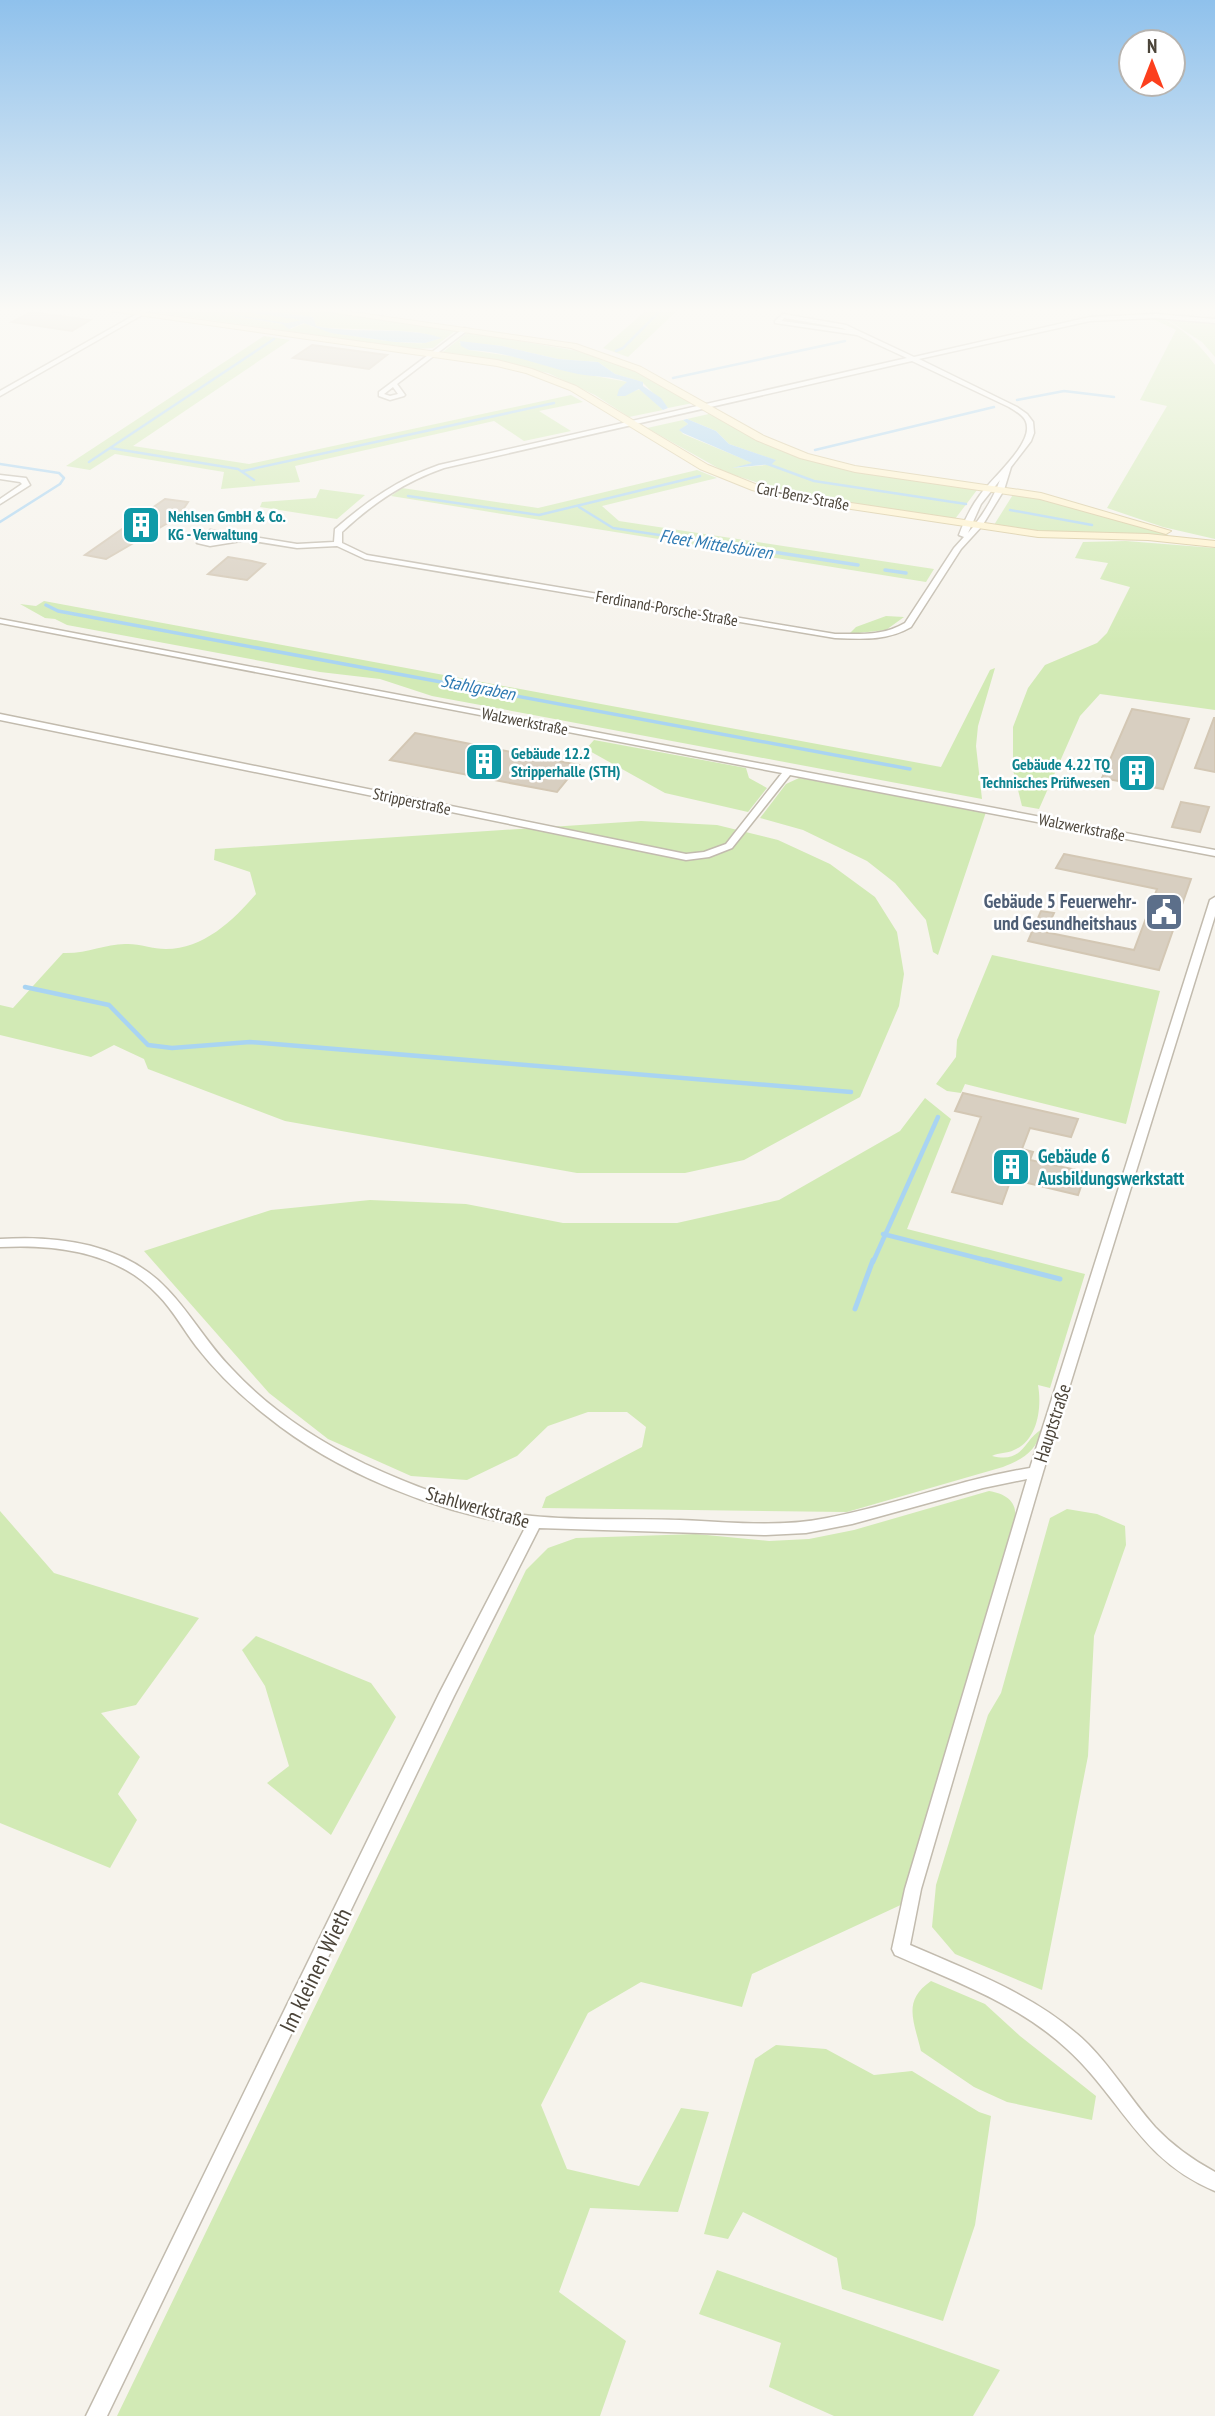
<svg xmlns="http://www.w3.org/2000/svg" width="1215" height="2416" viewBox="0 0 1215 2416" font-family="'PT Sans Narrow',sans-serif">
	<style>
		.green { fill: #d2eab5 }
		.water { fill: #a9d4f2 }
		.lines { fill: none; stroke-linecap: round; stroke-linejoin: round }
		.stream-far3 { stroke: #a9d4f2; stroke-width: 2.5 }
		.stream-far2 { stroke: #a9d4f2; stroke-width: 3.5 }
		.stream-far1 { stroke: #a9d4f2; stroke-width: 4.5 }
		.stream { stroke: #a9d4f2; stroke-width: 5 }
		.building { fill: #d8cfc1; stroke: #d3c7b4; stroke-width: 2 }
		.street-casing { stroke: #c2bbae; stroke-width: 3 }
		.secondary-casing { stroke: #d6c79b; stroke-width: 2 }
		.street { fill: #fff; fill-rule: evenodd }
		.secondary { fill: #fff3cd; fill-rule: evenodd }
		.labels { text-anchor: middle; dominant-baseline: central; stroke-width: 5; stroke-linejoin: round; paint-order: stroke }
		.far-street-label { font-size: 16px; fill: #4b4439; stroke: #fff }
		.far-culture-label { font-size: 16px; font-weight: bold; fill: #0d838f; stroke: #fff; text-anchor: start }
		.far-water-label { font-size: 18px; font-style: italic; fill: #2e7ab2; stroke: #fff }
		.service-label { font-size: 19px; font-weight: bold; fill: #4e5e75; stroke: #fff; text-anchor: end }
		.culture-label { font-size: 19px; font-weight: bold; fill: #0d838f; stroke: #fff; text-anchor: start }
		.street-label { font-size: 19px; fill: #4b4439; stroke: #fff }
		.near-street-label { font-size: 23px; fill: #4b4439; stroke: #fff }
	</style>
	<rect width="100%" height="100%" fill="#f6f3ec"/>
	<path class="green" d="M 159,307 L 178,307 L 173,309 L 177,310 L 216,308 L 295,318 L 302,321 L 287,324 L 215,313 L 282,324 L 291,329 L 305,323 C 319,333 405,345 424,343 C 430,342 434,339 440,339 C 420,326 345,332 316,326 L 313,317 L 238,307 L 292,307 L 455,331 L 433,348 L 415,349 L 153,312 Z
		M 650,307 L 681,307 L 628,357 L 603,348 Z
		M 1149,317 C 1175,317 1201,346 1215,365 L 1215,539 L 1163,527 L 1107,508 L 1167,406 L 1140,400 L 1176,330 Z
		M 1163,317 L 1215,324 L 1215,357 L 1202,342 Z
		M 468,332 L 590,353 L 637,371 L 693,403 L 668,408 L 642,382 L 615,374 L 598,362 L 558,359 L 502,346 L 459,342 L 469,350 L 524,358 L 578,373 L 628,382 L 625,386 L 629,392 L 642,389 L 663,410 L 629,417 L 595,395 L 548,373 L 443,352 Z
		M 264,336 L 290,340 L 133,446 L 249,464 L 571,395 L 583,402 L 539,411 L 571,431 L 524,441 L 494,421 L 295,466 L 300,482 L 221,489 L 224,472 L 115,454 L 90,470 L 66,466 Z
		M 713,413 L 806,459 L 977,490 L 955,519 L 844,503 L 777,489 L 725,472 L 647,428 L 683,420 L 688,424 L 680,430 L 683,434 L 753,463 L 733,468 L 766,465 L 775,460 L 729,444 L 716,431 L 687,419 Z
		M 697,470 L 717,478 L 602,506 L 619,521 L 934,569 L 926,582 L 391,496 L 402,488 L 538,508 Z
		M 320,489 L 365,495 L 337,519 L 260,507 L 262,502 L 316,498 Z
		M 1014,493 L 1071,504 L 1169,535 L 1049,532 L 994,525 Z
		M 1126,541 L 1215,548 L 1215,710 L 1100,694 L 1080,716 L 1039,809 L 1022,806 L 1013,770 L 1013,727 L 1028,688 L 1045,665 L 1097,643 L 1107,633 L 1130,587 L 1100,579 L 1108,563 L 1075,558 L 1083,542 Z
		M 44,601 L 941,767 L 990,670 L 995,668 L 978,726 L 976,746 L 982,799 L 432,696 L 380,679 L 320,672 L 67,625 L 55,619 L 45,618 L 20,604 L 36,606 Z
		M 886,616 L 904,617 L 886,630 L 849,634 L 856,627 Z
		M 594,740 L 746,768 L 749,778 L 767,788 L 748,812 L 665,793 L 586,749 Z
		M 799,778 L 986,812 L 938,955 L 933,952 L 926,920 L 895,883 L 867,861 L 803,830 L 760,818 L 786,784 Z
		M 641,821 L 717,825 L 778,840 L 830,864 L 875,897 L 897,932 L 904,974 L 899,1006 L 860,1097 L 744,1160 L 685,1173 L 577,1173 L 285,1121 L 148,1069 L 144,1059 L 114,1045 L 91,1057 L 0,1035 L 0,1005 L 13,1008 L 63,953 C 88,954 106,943 128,944 C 140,944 153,949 166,949 C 203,949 233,921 256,894 L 250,872 L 214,860 L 215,849 Z
		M 992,955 L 1160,991 L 1126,1124 L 965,1084 L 961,1093 L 947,1091 L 936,1084 L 956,1057 L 957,1040 Z
		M 925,1098 L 951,1119 L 907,1229 L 1085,1274 L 1050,1388 L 1038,1385 C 1042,1407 1038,1440 1014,1450 C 1007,1454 999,1452 992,1456 C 1024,1464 1023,1440 1042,1429 C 1036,1452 1023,1459 1003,1467 L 847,1512 L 542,1508 L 546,1497 L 642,1447 L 646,1427 L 627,1412 L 588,1412 L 548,1426 L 517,1456 L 467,1480 L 411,1476 L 328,1439 L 269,1393 L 144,1251 L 271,1210 L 370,1200 L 466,1204 L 563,1223 L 677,1223 L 779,1200 L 900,1131 Z
		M 989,1491 C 1007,1494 1018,1502 1015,1521 L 905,1903 L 752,1974 L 742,2007 L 641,1982 L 588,2013 L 541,2105 L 567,2169 L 639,2186 L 681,2108 L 709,2112 L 678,2212 L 590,2208 L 559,2292 L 626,2341 L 600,2416 L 117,2416 L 526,1570 L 548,1548 L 576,1538 L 696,1534 L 769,1541 L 809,1539 L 854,1530 Z
		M 1067,1509 L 1097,1514 L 1125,1526 L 1126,1545 L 1094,1636 L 1088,1756 L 1042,1990 L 955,1954 L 932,1927 L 936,1885 L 988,1715 L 1001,1693 L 1050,1518 Z
		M 0,1511 L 54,1573 L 199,1618 L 136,1705 L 101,1713 L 140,1757 L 118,1794 L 137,1820 L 110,1868 L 0,1823 Z
		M 256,1636 L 371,1683 L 396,1717 L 331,1835 L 267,1783 L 289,1766 L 265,1686 L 242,1650 Z
		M 931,1981 L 985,2004 L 1020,2036 L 1096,2096 L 1092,2120 L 1007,2102 L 974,2087 L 921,2051 C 914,2021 902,2001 931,1981 Z
		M 776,2045 L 826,2049 L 874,2075 L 912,2071 L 979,2112 L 991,2116 L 975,2225 L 943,2321 L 842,2289 L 837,2258 L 743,2212 L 728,2239 L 704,2234 L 755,2059 Z
		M 717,2270 L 1000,2370 L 973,2416 L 834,2416 L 769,2387 L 781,2343 L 699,2314 Z"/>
	<path class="water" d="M 178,307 L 238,307 L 313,317 L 316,326 C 357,335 402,325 442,338 L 425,343 L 395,342 L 331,333 L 304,323 L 289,329 L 282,324 L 207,311 L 287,323 L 302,320 L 216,308 L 172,309 Z
		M 460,341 L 502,346 L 558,359 L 598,362 L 615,374 L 643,382 L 643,386 L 661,398 L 668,408 L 663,410 L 639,389 L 625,396 L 617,396 L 619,389 L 627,382 C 612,376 595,377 578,374 C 542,367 507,351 469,350 L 461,346 Z
		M 687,419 L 716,431 L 729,444 L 776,460 L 772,464 L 732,468 L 752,463 L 683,433 L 679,430 L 688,424 L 683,420 Z"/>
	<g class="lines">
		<path class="stream-far3" d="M 616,351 L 623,348 L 664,307
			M 673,378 L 845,341
			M 1017,400 L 1064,391 L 1114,397
			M 815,450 L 994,407
			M 89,462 L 110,448
			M 765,463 L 814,481 L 966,504
			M 0,464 L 59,473 L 64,478 L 60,484 L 0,522
			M 243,471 L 554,403
			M 254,480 L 238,469 L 110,448 L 274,339
			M 408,496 L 539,515 L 700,476
			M 579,507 L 613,528 L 773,552
			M 1010,510 L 1092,525"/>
		<path class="stream-far2" d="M 761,550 L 858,565
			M 885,570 L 906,573
			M 46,605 L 58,611 L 910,769"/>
		<path class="stream-far1" d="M 25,987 L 109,1005 L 148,1045 L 172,1048 L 250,1042 L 851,1092
			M 883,1234 L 993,1262
			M 873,1262 L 938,1117"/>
		<path class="stream" d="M 986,1260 L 1060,1279
			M 855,1309 L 873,1260"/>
	</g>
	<path class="building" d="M 31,312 L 90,320 L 72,331 L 12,322 Z
		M 312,345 L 387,355 L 369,369 L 293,358 Z
		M 165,499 L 188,502 L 178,517 L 106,559 L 85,555 Z
		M 228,557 L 252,561 L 265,564 L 247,580 L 208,574 Z
		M 1132,709 L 1189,719 L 1163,789 L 1102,778 Z
		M 1214,718 L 1215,718 L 1215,772 L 1195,768 Z
		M 415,733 L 516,753 L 579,765 L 557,792 L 390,760 Z
		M 1181,802 L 1209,807 L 1200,832 L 1172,827 Z
		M 1064,854 L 1191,879 L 1159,970 L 1028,941 L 1041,911 L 1054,913 L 1045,932 L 1134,950 L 1157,889 L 1056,868 Z
		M 963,1093 L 1078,1119 L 1071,1137 L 1030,1128 L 1022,1149 L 1033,1152 L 1030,1160 L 1086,1172 L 1078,1195 L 1011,1179 L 1002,1204 L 952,1192 L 981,1117 L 955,1111 Z"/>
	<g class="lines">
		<defs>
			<path id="street" d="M 149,307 L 156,307 L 0,396 L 0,391 Z
				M 783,314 L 846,325 L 914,357 L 1090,317 L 1156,314 L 1215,319 L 1215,323 L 1156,318 L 1090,321 L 919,359 L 1017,407 L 1027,414 L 1033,422 L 1034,433 L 1031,441 L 1011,467 L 1004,490 L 982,526 L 961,549 L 911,627 C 887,641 862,639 835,638 L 365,559 L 337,546 L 297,548 L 247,540 L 210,546 L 197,543 L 210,530 L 297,544 L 334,542 L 335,529 C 367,501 399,479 439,465 L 907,358 L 857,335 L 775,323 L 775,321 ZM 784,318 L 842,328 L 847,330 L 782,321 ZM 912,361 L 1009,407 C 1017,412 1027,417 1027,427 C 1029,447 991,479 980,495 C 971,507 964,521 959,535 L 964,537 L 954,548 L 905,623 C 883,636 860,634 835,634 L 367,555 L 342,543 L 342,532 C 373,503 404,482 444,468 ZM 1000,480 C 993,499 981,518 968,533 L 981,504 ZM 212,535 L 233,538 L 206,541 Z
				M 464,328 L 469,329 L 397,384 L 405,395 L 404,396 L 390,400 L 379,396 L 379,392 ZM 393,387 L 398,394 L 390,396 L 384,394 Z
				M 0,475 L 26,478 L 30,485 L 0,504 L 0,499 L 22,484 L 20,482 L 0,479 Z
				M 0,619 L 1215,850 L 1215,856 L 790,775 L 732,848 L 709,857 L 686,860 L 0,720 L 0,714 L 686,854 L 704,852 L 726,844 L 782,773 L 0,623 Z
				M 1215,897 L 1215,916 L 1043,1472 L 921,1889 L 910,1945 C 972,1972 1039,1996 1088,2044 C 1113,2069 1131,2100 1155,2127 C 1172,2145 1193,2160 1215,2172 L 1215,2191 C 1140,2160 1122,2099 1067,2049 C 1019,2004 954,1981 895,1955 L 892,1949 L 905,1889 L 1027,1479 L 983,1488 L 852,1524 L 806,1533 L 766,1535 L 539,1528 L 454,1696 L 107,2416 L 86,2416 L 439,1694 L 526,1526 C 438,1513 337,1473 268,1417 C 241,1396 217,1373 196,1346 C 183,1329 173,1310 158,1295 C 118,1252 56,1244 0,1247 L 0,1239 C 59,1235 126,1244 168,1290 C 191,1314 208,1345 232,1369 C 269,1409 316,1440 365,1464 C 417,1488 475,1510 532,1516 C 581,1521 631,1518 680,1520 C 729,1522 778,1528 827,1518 C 896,1505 961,1479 1030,1468 L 1210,900 Z"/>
			<path id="secondary" d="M 82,307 L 104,307 L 497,360 L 532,369 L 576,386 L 708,465 L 760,486 L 791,494 L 1038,531 L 1148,534 L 1215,541 L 1215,547 L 1148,540 L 1038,537 L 791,500 L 752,490 L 700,469 L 570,390 L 526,373 L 497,366 Z
				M 296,307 L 317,307 L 576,344 L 641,367 L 764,436 L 808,454 L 855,466 L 1041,493 L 1171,531 L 1166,534 L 1040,499 L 855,472 L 800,458 L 756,440 L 635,371 L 571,348 Z"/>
		</defs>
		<use href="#street" class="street-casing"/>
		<use href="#secondary" class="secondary-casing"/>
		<use href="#street" class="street"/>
		<use href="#secondary" class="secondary"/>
	</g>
	<linearGradient id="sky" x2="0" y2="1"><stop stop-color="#8fc1ec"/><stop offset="0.48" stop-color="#fbfaf6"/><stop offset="1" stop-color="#fbfaf6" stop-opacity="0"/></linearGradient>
	<rect width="1215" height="645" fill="url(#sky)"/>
	<defs>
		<symbol id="building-square" viewBox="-11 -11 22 22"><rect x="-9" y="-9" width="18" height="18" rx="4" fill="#0f9aa8" stroke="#fff"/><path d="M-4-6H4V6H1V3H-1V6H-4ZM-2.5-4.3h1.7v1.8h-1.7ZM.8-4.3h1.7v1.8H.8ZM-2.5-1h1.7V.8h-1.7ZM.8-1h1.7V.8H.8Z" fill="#fff"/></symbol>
		<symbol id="civic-square" viewBox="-11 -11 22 22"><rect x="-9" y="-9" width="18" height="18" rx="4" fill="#5c6f8a" stroke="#fff"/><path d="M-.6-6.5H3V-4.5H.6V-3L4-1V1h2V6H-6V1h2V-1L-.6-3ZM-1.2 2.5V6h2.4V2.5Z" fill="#fff"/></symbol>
	</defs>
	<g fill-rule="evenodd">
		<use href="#building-square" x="119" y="503" width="44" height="44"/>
		<use href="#building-square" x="462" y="740" width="44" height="44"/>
		<use href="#building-square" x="1115" y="751" width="44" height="44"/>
		<use href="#civic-square" x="1142" y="890" width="44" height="44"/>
		<use href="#building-square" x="989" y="1145" width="44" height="44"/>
	</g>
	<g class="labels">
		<g class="far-street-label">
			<text transform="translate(803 496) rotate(11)">Carl-Benz-Straße</text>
			<text transform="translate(667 608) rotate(10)">Ferdinand-Porsche-Straße</text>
			<text transform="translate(525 721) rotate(11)">Walzwerkstraße</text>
			<text transform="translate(412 801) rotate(12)">Stripperstraße</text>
			<text transform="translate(1082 827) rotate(11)">Walzwerkstraße</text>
		</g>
		<g class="far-culture-label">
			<text x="168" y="516">Nehlsen GmbH &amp; Co.<tspan x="168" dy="18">KG - Verwaltung</tspan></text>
			<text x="511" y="753">Gebäude 12.2<tspan x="511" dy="18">Stripperhalle (STH)</tspan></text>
			<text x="1110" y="764" text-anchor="end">Gebäude 4.22 TQ<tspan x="1110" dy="18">Technisches Prüfwesen</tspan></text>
		</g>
		<g class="far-water-label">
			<text transform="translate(716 544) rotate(9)">Fleet Mittelsbüren</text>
			<text transform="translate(478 687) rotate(11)">Stahlgraben</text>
		</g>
		<g class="service-label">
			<text x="1137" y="901">Gebäude 5 Feuerwehr-<tspan x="1137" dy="22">und Gesundheitshaus</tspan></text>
		</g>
		<g class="culture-label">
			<text x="1038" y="1156">Gebäude 6<tspan x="1038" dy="22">Ausbildungswerkstatt</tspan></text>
		</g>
		<g class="street-label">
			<text transform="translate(1052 1423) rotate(-72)">Hauptstraße</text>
			<text transform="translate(478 1507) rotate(16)">Stahlwerkstraße</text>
		</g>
		<g class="near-street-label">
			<text transform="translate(315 1970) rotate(-64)">Im kleinen Wieth</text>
		</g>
	</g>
	<g transform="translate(1152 63)"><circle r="33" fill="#ffffff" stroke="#b7b4b0" stroke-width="2"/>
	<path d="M0-5L12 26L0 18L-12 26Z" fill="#fc3f1d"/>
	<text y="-10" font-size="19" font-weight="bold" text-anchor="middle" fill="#4b4439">N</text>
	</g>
</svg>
